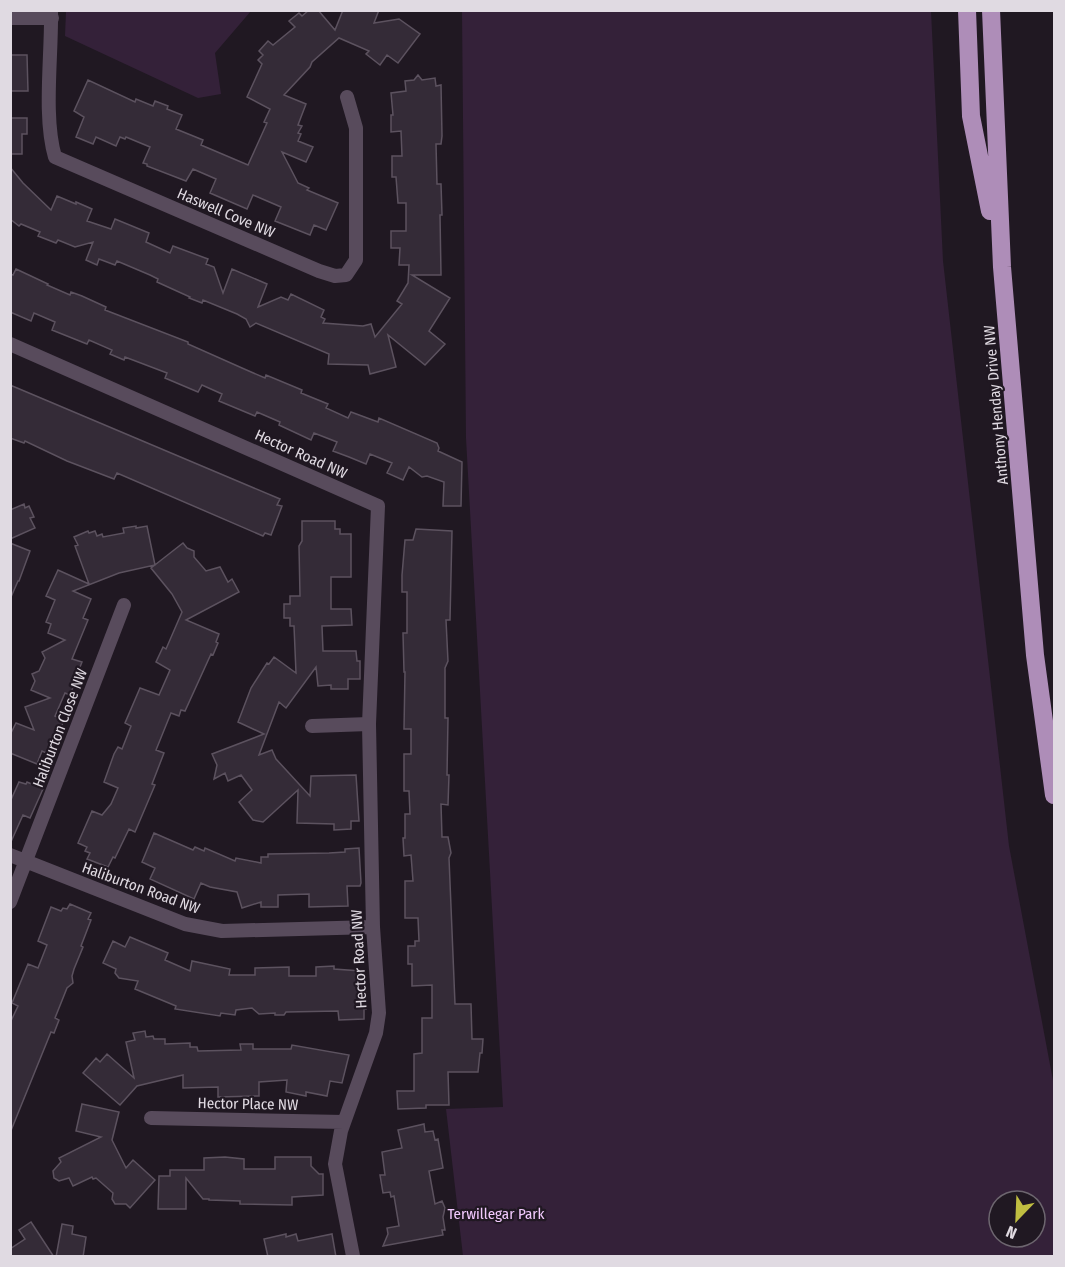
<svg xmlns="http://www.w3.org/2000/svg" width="1065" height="1267" viewBox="0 0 1065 1267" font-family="'Fira Sans Condensed',sans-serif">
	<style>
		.green { fill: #342139; fill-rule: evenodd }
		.building { fill: #342b37; stroke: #5c525f; stroke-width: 1.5 }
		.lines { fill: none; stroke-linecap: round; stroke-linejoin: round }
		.minor { stroke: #584b5c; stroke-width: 14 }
		.motorway { stroke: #ae8db8; stroke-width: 18 }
		.labels { text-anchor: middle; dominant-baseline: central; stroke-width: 4.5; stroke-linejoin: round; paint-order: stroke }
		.street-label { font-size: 15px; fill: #e0dae2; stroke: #201822 }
		.park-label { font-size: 15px; fill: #f2cafe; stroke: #201822 }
	</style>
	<rect width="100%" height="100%" fill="#201822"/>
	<path class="green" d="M 66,11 L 66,10 L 251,11 L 215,53 L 221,94 L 198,98 L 65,36 Z
		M 462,11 L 931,11 L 943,261 L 1009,846 L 1054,1086 L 1054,1256 L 463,1256 L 446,1109 L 503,1107 L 466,438 ZM 999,1201 L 1035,1201 L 1035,1237 L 999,1237 Z"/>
	<path class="building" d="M 309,10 L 318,10 L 335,30 L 343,10 L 379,10 L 374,23 L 399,19 L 420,34 L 398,63 L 387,55 L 380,65 L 366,54 L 369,51 L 339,38 L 312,62 L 310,67 L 284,95 L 306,104 L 298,125 L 302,126 L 298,133 L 301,134 L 298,141 L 313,147 L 306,162 L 282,152 L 298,183 L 309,188 L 307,190 L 338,203 L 326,230 L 314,225 L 310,235 L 275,221 L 281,207 L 253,195 L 247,209 L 210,193 L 216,179 L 193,169 L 186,181 L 147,166 L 147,164 L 143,163 L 150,147 L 126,137 L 125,139 L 120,137 L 116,146 L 96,137 L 93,144 L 76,137 L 84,117 L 74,111 L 88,80 L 135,102 L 136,99 L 153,106 L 155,101 L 168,106 L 167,109 L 182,115 L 176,129 L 203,140 L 201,145 L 248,165 L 267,123 L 264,122 L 270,109 L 247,97 L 262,64 L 258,60 L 263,55 L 259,51 L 268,41 L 273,45 L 295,27 L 289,21 L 299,13 L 302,16 Z
		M 10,55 L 27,55 L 28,91 L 10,91 Z
		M 418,75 L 422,80 L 435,78 L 436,86 L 441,85 L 442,136 L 441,144 L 436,144 L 437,184 L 441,184 L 442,215 L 440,215 L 441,275 L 412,275 L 450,298 L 429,331 L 445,344 L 425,365 L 388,335 L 396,367 L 370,374 L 368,365 L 328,364 L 329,354 L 256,323 L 250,327 L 246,319 L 237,314 L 203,300 L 202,303 L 189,298 L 190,297 L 157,282 L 158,279 L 150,275 L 117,261 L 115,265 L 99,259 L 97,265 L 86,260 L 93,242 L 75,247 L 58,240 L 56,243 L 38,236 L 40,232 L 21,224 L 19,226 L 10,219 L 10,167 L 23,183 L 51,210 L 57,196 L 76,204 L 76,202 L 92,209 L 87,221 L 111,229 L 115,219 L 149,233 L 146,242 L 170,253 L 173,246 L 208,259 L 206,264 L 214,267 L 223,293 L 232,269 L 267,284 L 258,307 L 281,297 L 288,300 L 291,294 L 324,310 L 321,317 L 325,319 L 323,323 L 363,326 L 371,324 L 375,337 L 402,304 L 397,301 L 408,283 L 409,265 L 399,265 L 400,248 L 391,248 L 391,231 L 406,231 L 406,203 L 398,203 L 396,177 L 392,177 L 392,156 L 402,156 L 401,131 L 391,132 L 391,115 L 393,115 L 391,93 L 406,91 L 405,81 L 414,80 Z
		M 10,118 L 27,118 L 27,134 L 22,134 L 22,154 L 10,154 Z
		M 16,269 L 48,284 L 47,285 L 70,295 L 71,292 L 82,296 L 106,307 L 105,310 L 188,342 L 188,344 L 242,368 L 265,378 L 266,375 L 302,390 L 301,393 L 328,404 L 326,408 L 348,418 L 351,412 L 378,422 L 379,418 L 437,443 L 439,448 L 438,451 L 462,462 L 461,506 L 443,506 L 444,482 L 427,476 L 422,477 L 409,467 L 403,480 L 387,473 L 392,463 L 370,454 L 366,464 L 349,457 L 333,451 L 337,442 L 314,433 L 311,440 L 279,425 L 280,422 L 257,412 L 255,416 L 219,401 L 222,394 L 202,385 L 198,392 L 165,378 L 167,373 L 125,357 L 124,360 L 110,354 L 112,350 L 89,340 L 87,344 L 52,330 L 55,322 L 34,313 L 31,321 L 10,312 L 10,274 L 13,275 Z
		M 10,385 L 280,499 L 277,505 L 282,506 L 271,535 L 265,533 L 263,536 L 117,473 L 114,479 L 67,461 L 25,441 L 24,443 L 10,438 Z
		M 24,504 L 25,508 L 29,506 L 34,517 L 30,518 L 35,528 L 10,539 L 10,510 Z
		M 302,521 L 335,521 L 335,529 L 340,529 L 340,534 L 351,534 L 351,577 L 331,577 L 331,609 L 351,609 L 352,625 L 322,626 L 323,651 L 356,651 L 357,661 L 360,661 L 360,679 L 348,679 L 348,689 L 331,689 L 331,685 L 318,686 L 316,667 L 286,708 L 279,702 L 259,755 L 272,750 L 276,759 L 310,796 L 311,776 L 356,775 L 359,821 L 351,821 L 351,829 L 334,830 L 334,824 L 297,823 L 298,790 L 263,822 L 253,820 L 239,802 L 252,790 L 241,775 L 228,781 L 225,773 L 214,779 L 217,765 L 212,754 L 264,734 L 238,722 L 251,688 L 267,663 L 269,664 L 274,657 L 296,673 L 294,626 L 290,626 L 290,618 L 284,618 L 284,604 L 290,604 L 290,596 L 300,596 L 299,546 L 302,541 Z
		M 136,526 L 136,528 L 147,526 L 155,565 L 119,573 L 73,591 L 91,599 L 83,618 L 88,620 L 72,659 L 82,662 L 74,682 L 75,683 L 70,695 L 65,693 L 55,716 L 64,720 L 51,755 L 42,751 L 37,764 L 10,753 L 10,735 L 16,723 L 34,730 L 25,707 L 50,698 L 31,690 L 35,681 L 32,674 L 39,671 L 45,658 L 42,652 L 65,640 L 48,633 L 51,624 L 46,622 L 55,600 L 46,596 L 58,570 L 89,584 L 75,546 L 78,545 L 74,537 L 88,531 L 89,533 L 95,531 L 97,536 L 102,534 L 103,537 L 124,533 L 123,528 Z
		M 416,529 L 452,531 L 450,620 L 446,620 L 448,661 L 445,668 L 445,718 L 448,718 L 447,775 L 449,775 L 448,805 L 441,804 L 442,837 L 448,837 L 451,853 L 449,858 L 455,1004 L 471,1004 L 472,1039 L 483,1039 L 482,1053 L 480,1053 L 478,1072 L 448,1072 L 449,1105 L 426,1105 L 426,1108 L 398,1109 L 397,1091 L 414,1091 L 414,1054 L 422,1053 L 422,1018 L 432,1018 L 432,985 L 412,986 L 412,964 L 408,964 L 408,946 L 415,946 L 415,941 L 419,941 L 418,918 L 405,918 L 405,881 L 413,881 L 411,855 L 404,856 L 403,838 L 405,838 L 405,814 L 410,814 L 409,791 L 404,791 L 404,754 L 411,754 L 411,729 L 404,729 L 405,672 L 404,672 L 403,633 L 407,633 L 407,592 L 402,592 L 402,575 L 405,540 L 413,540 Z
		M 10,543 L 30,551 L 19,581 L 18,581 L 11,597 Z
		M 183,543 L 187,548 L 194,551 L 194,557 L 206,571 L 220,567 L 228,582 L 232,579 L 239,592 L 186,620 L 219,634 L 216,642 L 218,643 L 213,655 L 211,654 L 185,711 L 181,710 L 179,716 L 171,713 L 156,750 L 164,753 L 152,784 L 155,785 L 135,832 L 129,829 L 115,858 L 113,857 L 108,867 L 87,859 L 90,853 L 85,851 L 87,847 L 78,843 L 92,811 L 102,815 L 111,804 L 118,788 L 104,782 L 114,754 L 118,747 L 122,749 L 131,726 L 125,723 L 140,688 L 159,695 L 170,670 L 156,662 L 163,647 L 166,649 L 182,612 L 172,594 L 151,568 Z
		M 19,782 L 26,784 L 27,782 L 43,789 L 30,818 L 23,815 L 10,844 L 10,802 Z
		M 154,833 L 193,850 L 195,847 L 204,851 L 205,848 L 235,861 L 236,858 L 261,863 L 261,857 L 268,857 L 268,854 L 329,853 L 345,852 L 345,849 L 359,848 L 361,883 L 360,886 L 347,886 L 348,906 L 309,907 L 309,894 L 278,895 L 278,907 L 261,907 L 261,902 L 242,908 L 237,892 L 210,887 L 201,883 L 194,899 L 150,879 L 155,868 L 142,862 Z
		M 70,904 L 91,913 L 88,919 L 91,920 L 81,946 L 83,947 L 74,969 L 72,976 L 73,983 L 67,988 L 55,1018 L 59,1020 L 54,1033 L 51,1032 L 10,1133 L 10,1023 L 18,1006 L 12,1003 L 28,964 L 38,968 L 47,945 L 38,941 L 51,907 L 61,911 L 63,908 L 67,909 Z
		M 130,937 L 168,953 L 165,960 L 190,971 L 192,961 L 230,969 L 229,975 L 255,975 L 255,968 L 289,967 L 289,976 L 316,976 L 316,967 L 334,966 L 334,969 L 361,971 L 361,984 L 363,984 L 363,991 L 366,991 L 366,1009 L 364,1009 L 364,1019 L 339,1020 L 338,1011 L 286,1012 L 284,1015 L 275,1015 L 275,1013 L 259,1014 L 252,1008 L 236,1010 L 235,1015 L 221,1013 L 220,1016 L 175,1009 L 176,1006 L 135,989 L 138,981 L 119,978 L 115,973 L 116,969 L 103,963 L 113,941 L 125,947 Z
		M 145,1031 L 146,1037 L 153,1036 L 154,1039 L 165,1039 L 165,1044 L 190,1043 L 190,1047 L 197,1047 L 198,1051 L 241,1050 L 240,1044 L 253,1044 L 253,1049 L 291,1049 L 292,1045 L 349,1055 L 342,1083 L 330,1081 L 327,1096 L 306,1092 L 306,1096 L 286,1092 L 287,1080 L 259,1082 L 259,1096 L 218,1097 L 218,1087 L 183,1088 L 183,1075 L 137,1086 L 120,1105 L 83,1073 L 96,1058 L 100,1062 L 107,1054 L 134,1078 L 126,1042 L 135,1040 L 133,1033 Z
		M 82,1104 L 119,1112 L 112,1140 L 126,1168 L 133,1160 L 155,1180 L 130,1208 L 126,1204 L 115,1204 L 112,1199 L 113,1193 L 96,1178 L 93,1179 L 92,1177 L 73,1186 L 69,1178 L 59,1181 L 54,1178 L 53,1171 L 61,1162 L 59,1158 L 101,1137 L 76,1131 Z
		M 424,1124 L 425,1132 L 433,1131 L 435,1140 L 438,1139 L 443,1168 L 429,1171 L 435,1204 L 442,1201 L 445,1208 L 443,1217 L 445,1230 L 442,1230 L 443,1235 L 383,1246 L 388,1234 L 387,1228 L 399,1226 L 394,1196 L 391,1197 L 390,1192 L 383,1193 L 380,1175 L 385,1175 L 382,1152 L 402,1148 L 398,1130 Z
		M 225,1157 L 244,1159 L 244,1169 L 275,1169 L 275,1157 L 311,1157 L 311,1166 L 319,1174 L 323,1174 L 323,1195 L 292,1197 L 292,1205 L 240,1204 L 240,1201 L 209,1200 L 209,1199 L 203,1199 L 186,1178 L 186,1209 L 158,1209 L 159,1176 L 170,1176 L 170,1170 L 204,1170 L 204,1158 Z
		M 31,1222 L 54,1257 L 10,1257 L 10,1249 L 25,1239 L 19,1230 Z
		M 62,1224 L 73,1226 L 72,1234 L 86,1237 L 83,1257 L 56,1257 Z
		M 286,1234 L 286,1237 L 296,1234 L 298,1241 L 332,1234 L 336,1257 L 268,1257 L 264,1239 Z"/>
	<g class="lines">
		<path class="minor" d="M 51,10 C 52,55 43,116 55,157 L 319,271 L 335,276 L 346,275 L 356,260 L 356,128 L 347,97
			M 10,18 L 52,18
			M 10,344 L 378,506 L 369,724 L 373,927 L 379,1013 L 376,1033 L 341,1131 L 335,1164 L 353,1256
			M 312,726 L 369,724
			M 10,855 L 185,924 L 222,931 L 373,927
			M 10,902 L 124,605
			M 151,1118 L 344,1122"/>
		<path class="motorway" d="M 967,10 L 971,116 L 990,211
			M 991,10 L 1002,267 L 1035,655 L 1054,795"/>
	</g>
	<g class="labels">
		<g class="street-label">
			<text transform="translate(226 213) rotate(23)">Haswell Cove NW</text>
			<text transform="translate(996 405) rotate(-95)">Anthony Henday Drive NW</text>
			<text transform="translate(301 454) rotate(24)">Hector Road NW</text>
			<text transform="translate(60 728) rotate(-69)">Haliburton Close NW</text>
			<text transform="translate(141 888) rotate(20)">Haliburton Road NW</text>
			<text transform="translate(359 959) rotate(-93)">Hector Road NW</text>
			<text transform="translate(248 1104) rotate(1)">Hector Place NW</text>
		</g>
		<g class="park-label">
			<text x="496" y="1214">Terwillegar Park</text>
		</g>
	</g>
	<rect width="1065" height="1267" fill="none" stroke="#e0dae2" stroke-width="24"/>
	<g transform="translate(1017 1219) rotate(203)"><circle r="28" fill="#201822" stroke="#6d666f" stroke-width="1.5"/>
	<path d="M0-4.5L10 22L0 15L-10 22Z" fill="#c0be41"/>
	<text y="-9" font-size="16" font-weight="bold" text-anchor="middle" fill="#e0dae2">N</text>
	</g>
</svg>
